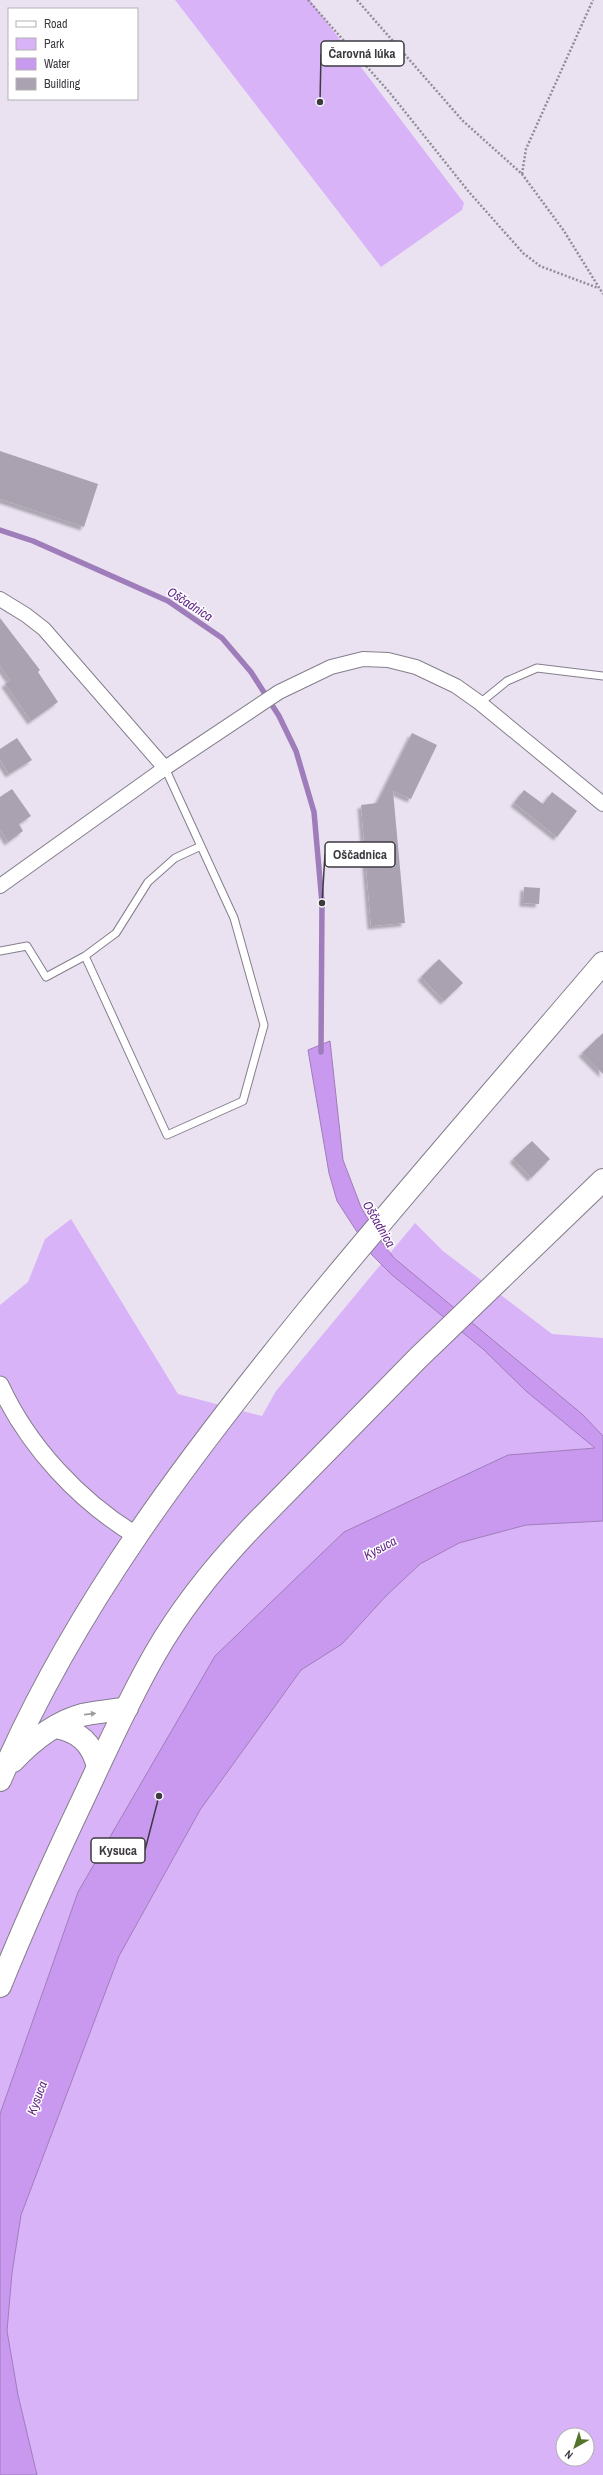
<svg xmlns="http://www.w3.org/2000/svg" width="603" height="2475" viewBox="0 0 603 2475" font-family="'Archivo Narrow',sans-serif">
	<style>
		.green { fill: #d9b3f7; fill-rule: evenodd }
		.water { fill: #c999ef; stroke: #9f7cba }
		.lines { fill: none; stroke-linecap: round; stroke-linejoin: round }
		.stream { stroke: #9f7cba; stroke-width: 5.5 }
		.building { fill: #aaa2b0; filter: url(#shadow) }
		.service-casing { stroke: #857e8c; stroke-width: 9 }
		.minor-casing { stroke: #857e8c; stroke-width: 16 }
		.tertiary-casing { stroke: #857e8c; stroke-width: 19 }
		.primary-casing { stroke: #857e8c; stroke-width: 24 }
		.path { stroke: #918c96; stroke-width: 2.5; stroke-dasharray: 2 2; stroke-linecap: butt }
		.service { stroke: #fff; stroke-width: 7 }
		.minor { stroke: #fff; stroke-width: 14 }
		.tertiary { stroke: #fff; stroke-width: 17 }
		.primary { stroke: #fff; stroke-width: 22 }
		.oneway { fill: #9e9ca0 }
		.labels { text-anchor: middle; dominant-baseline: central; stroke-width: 3; stroke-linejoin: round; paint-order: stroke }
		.water-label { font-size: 13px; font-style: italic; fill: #632588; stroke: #fff }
		.leader { fill: none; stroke: #3d3a40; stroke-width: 1.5 }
		.callout-dot { fill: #3d3a40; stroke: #fff; stroke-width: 1.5 }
		.callout { fill: #fff; stroke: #3d3a40; stroke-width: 1.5 }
		.callout-label { font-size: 13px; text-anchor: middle; font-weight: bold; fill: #3d3a40 }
	</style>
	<defs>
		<filter id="shadow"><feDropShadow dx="-3.5" dy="3.5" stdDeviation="1" flood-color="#0004"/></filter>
	</defs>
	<rect width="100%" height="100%" fill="#eae2f1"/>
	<path class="green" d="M 175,0 L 310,0 L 464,203 L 462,210 L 381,267 Z
		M 71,1219 L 178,1394 L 262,1416 L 276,1391 L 415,1223 L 443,1251 L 552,1334 L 603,1338 L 603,1447 L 508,1455 L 78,1892 L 0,2114 L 0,1305 L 28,1282 L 45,1239 Z
		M 603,1521 L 603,2475 L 37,2475 L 18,2395 L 7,2331 L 12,2273 L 21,2215 L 119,1956 L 200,1810 L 301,1670 L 342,1644 L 386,1596 L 420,1564 L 459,1543 L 526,1525 ZM 563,2435 L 587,2435 L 587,2459 L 563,2459 Z"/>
	<path class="water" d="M 330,1041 L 343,1160 L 361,1207 L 381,1241 L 394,1258 L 582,1414 L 603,1436 L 603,1521 L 526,1525 L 459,1543 L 420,1564 L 386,1596 L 342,1644 L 301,1670 L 200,1810 L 119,1956 L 21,2215 L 12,2273 L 7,2331 L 18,2395 L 37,2475 L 0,2475 L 0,2114 L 78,1892 L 215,1656 L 344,1532 L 508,1455 L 595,1448 L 526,1391 L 483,1349 L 392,1275 L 372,1255 L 337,1201 L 329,1173 L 308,1050 Z"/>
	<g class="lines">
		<path class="stream" d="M 0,530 L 33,541 L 168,601 L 222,638 L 251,672 L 279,716 L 296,751 L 314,812 L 322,903 L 321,1052"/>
	</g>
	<path class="building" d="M 0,451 L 98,484 L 84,527 L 0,499 Z
		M 0,618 L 40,670 L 38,672 L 58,702 L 31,721 L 5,684 L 10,680 L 0,666 Z
		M 412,733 L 437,745 L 411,799 L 393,791 L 405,923 L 371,926 L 361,805 L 377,803 Z
		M 17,738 L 32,760 L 9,774 L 0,760 L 0,749 Z
		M 12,789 L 31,816 L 19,824 L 23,831 L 8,842 L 0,829 L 0,797 Z
		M 524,790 L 543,804 L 552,792 L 577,811 L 557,837 L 514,803 Z
		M 524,887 L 540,888 L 539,904 L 523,903 Z
		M 439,959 L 463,983 L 444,1001 L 421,977 Z
		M 603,1033 L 603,1074 L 582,1053 Z
		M 532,1141 L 550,1159 L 531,1178 L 513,1159 Z"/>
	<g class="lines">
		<defs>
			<path id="service" d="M 480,703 L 507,681 L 537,668 L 603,676
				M 165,768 L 234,918 L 264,1025 L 243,1101 L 167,1135 L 85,956 L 116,933 L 148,882 L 175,858 L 201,846
				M 0,951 L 27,946 L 46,977 L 85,956"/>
			<path id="minor" d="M 0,599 L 26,615 L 44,629 L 165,768
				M 0,886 L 165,768 L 279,692 L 331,667 L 363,659 L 388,660 L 416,667 L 456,686 L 480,703 L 603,804"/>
			<path id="tertiary" d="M 0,1385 C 28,1446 79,1501 137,1536"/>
			<path id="primary" d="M 55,1727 C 79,1731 92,1743 98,1767
				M 13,1761 C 31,1742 56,1722 82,1715 C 96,1712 112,1711 127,1708
				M 0,1780 C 74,1607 190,1455 308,1310 C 404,1193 504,1079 603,963
				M 0,1986 C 26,1921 55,1858 85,1795 C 107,1748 129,1699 155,1654 C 183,1605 220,1560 259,1520 L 418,1358 L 603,1180"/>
		</defs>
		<use href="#service" class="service-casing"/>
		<use href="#minor" class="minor-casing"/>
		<use href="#tertiary" class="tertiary-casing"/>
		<use href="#primary" class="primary-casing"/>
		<path class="path" d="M 308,0 L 390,93 L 469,192 L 523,253 L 540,266 L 598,288
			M 357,0 L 463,121 L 522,174 L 564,231 L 603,294
			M 522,174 L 526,149 L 593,0"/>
		<use href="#service" class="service"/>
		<use href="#minor" class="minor"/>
		<use href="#tertiary" class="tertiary"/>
		<use href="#primary" class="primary"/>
	</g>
	<defs><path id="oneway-solid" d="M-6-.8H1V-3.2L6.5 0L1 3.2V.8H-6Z"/></defs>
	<use class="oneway" href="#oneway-solid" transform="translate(90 1714) rotate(-6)"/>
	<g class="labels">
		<g class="water-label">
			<text transform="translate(190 604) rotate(33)">Oščadnica</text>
			<text transform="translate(379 1224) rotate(60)">Oščadnica</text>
			<text transform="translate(380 1548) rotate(-28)">Kysuca</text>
			<text transform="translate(37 2098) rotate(-70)">Kysuca</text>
		</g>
	</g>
	<path class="leader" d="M320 102L321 54M322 903L325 854M159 1796L145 1850"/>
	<g class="callout-dot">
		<circle cx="320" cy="102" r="4"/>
		<circle cx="322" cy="903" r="4"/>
		<circle cx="159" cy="1796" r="4"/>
	</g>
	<g class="callout">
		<rect x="321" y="41" width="83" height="25" rx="4"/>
		<rect x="325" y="842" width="70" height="25" rx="4"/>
		<rect x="91" y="1838" width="54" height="25" rx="4"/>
	</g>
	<g class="callout-label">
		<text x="362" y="58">Čarovná lúka</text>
		<text x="360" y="859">Oščadnica</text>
		<text x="118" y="1855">Kysuca</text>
	</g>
	<rect x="8" y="8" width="130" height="92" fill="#ffffff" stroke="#b1b0b3"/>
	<rect x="16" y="21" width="20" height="6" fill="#ffffff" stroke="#b1b0b3"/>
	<text x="44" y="28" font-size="12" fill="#3d3a40">Road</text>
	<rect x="16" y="38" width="20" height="12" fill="#d9b3f7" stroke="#b1b0b3"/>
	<text x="44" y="48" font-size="12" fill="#3d3a40">Park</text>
	<rect x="16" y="58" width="20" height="12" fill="#c999ef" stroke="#b1b0b3"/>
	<text x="44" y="68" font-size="12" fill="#3d3a40">Water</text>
	<rect x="16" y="78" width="20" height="12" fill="#aaa2b0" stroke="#b1b0b3"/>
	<text x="44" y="88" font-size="12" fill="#3d3a40">Building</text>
	<g transform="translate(575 2447) rotate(219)"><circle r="19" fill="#ffffff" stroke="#b1b0b3"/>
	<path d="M0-3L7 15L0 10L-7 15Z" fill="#54742b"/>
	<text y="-6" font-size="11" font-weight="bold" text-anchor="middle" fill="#3d3a40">N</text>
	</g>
</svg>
